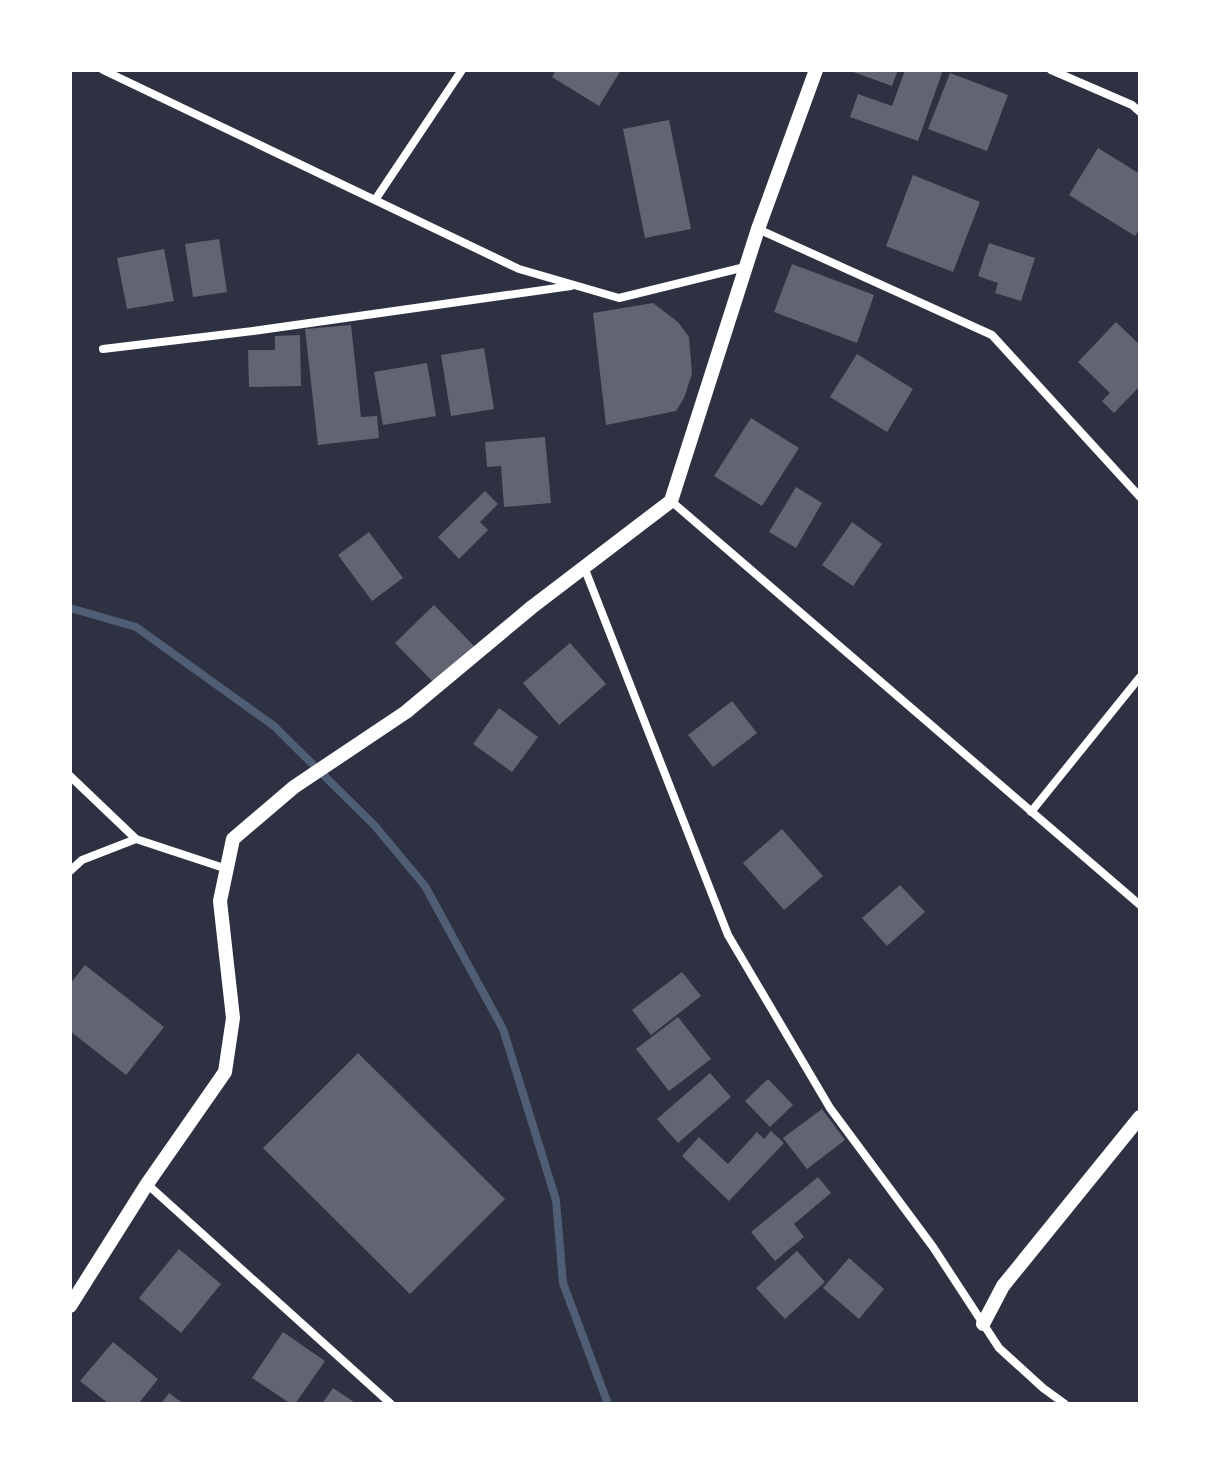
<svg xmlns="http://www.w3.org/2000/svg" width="1210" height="1474" viewBox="0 0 1210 1474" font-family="'Golos Text',sans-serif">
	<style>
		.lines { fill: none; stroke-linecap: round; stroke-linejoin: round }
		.stream { stroke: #4f5d75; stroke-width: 8 }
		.building { fill: #626471 }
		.minor { stroke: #fff; stroke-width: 8 }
		.tertiary { stroke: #fff; stroke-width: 14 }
	</style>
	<rect width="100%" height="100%" fill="#2d3142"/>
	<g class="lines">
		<path class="stream" d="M 70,608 L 136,627 L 274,726 L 375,826 L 425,886 L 503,1029 L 556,1200 L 563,1283 L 608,1404"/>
	</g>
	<path class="building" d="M 556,70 L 621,70 L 599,106 L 552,77 Z
		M 848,70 L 898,70 L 892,86 Z
		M 905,70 L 943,70 L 918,141 L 850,117 L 858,94 L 892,106 Z
		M 950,73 L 1008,95 L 987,151 L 928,129 Z
		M 669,120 L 691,229 L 645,238 L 623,129 Z
		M 1098,148 L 1140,174 L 1140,228 L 1135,236 L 1069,195 Z
		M 913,175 L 980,202 L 953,272 L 886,246 Z
		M 219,239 L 227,292 L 193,297 L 185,244 Z
		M 989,243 L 1035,258 L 1021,301 L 995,293 L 998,283 L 978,276 Z
		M 164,249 L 174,301 L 127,309 L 117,258 Z
		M 792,264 L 874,295 L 857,343 L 774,312 Z
		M 653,303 L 678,322 L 689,337 L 692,374 L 684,398 L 676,411 L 606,425 L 593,313 Z
		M 1116,322 L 1140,345 L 1140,386 L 1114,413 L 1102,401 L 1110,393 L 1078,362 Z
		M 351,325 L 361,417 L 377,416 L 379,438 L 318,445 L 305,329 Z
		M 300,335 L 301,386 L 249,387 L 248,350 L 275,350 L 275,336 Z
		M 484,348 L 494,409 L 451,416 L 441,355 Z
		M 857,354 L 913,389 L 887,432 L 830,397 Z
		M 427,363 L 436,416 L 383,425 L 374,372 Z
		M 751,418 L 799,448 L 762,506 L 714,476 Z
		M 545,437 L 551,503 L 504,507 L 501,466 L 487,467 L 485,442 Z
		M 796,487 L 822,503 L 796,548 L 769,532 Z
		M 485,491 L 498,504 L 480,522 L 488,530 L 459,559 L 438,537 Z
		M 852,522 L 882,544 L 853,586 L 822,565 Z
		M 369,532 L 403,578 L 372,601 L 338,555 Z
		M 434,605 L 474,646 L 435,684 L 395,643 Z
		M 570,643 L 606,684 L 559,725 L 523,683 Z
		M 732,701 L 757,733 L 713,767 L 688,735 Z
		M 499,708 L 538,737 L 512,772 L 473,744 Z
		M 782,829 L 823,876 L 784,910 L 743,863 Z
		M 900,885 L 925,912 L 887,946 L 862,918 Z
		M 85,965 L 164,1027 L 126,1075 L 70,1031 L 70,984 Z
		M 682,972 L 701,996 L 651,1035 L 632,1010 Z
		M 678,1017 L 711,1059 L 669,1091 L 636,1049 Z
		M 358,1053 L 505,1199 L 410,1294 L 263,1148 Z
		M 710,1073 L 731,1097 L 678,1143 L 657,1119 Z
		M 768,1079 L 793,1105 L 770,1127 L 745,1101 Z
		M 822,1109 L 845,1140 L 807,1169 L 783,1138 Z
		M 771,1131 L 784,1143 L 729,1201 L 682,1156 L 699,1137 L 728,1164 L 757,1132 L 764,1139 Z
		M 818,1177 L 831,1193 L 794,1224 L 804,1237 L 775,1261 L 751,1232 Z
		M 179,1249 L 221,1284 L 181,1333 L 139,1298 Z
		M 797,1251 L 825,1282 L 785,1319 L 756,1288 Z
		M 849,1258 L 884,1289 L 859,1319 L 823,1288 Z
		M 283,1332 L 325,1361 L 295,1404 L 291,1404 L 252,1378 Z
		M 113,1342 L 158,1379 L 138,1404 L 109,1404 L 80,1381 Z
		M 333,1388 L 357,1404 L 322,1404 Z
		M 169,1393 L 184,1404 L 161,1404 Z"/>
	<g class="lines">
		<path class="minor" d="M 103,70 L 519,269 L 619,298 L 745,267
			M 1051,70 L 1132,105 L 1140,112
			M 375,200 L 462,70
			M 758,229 L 992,335 L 1140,497
			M 103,349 L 253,331 L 571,286
			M 671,501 L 1140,905
			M 584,567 L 728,935 L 830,1108 L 933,1247 L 999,1348 L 1043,1388 L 1065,1404
			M 70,776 L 136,839 L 227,869
			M 1031,812 L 1140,677
			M 70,871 L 82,860 L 136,839
			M 147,1184 L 391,1404"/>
		<path class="tertiary" d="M 70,1306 L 147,1184 L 225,1072 L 233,1018 L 220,901 L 233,839 L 294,787 L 406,712 L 532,607 L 671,501 L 758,229 L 816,70
			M 983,1324 L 1003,1286 L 1140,1117"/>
	</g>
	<rect width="1210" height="1474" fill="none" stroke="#ffffff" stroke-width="144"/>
</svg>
